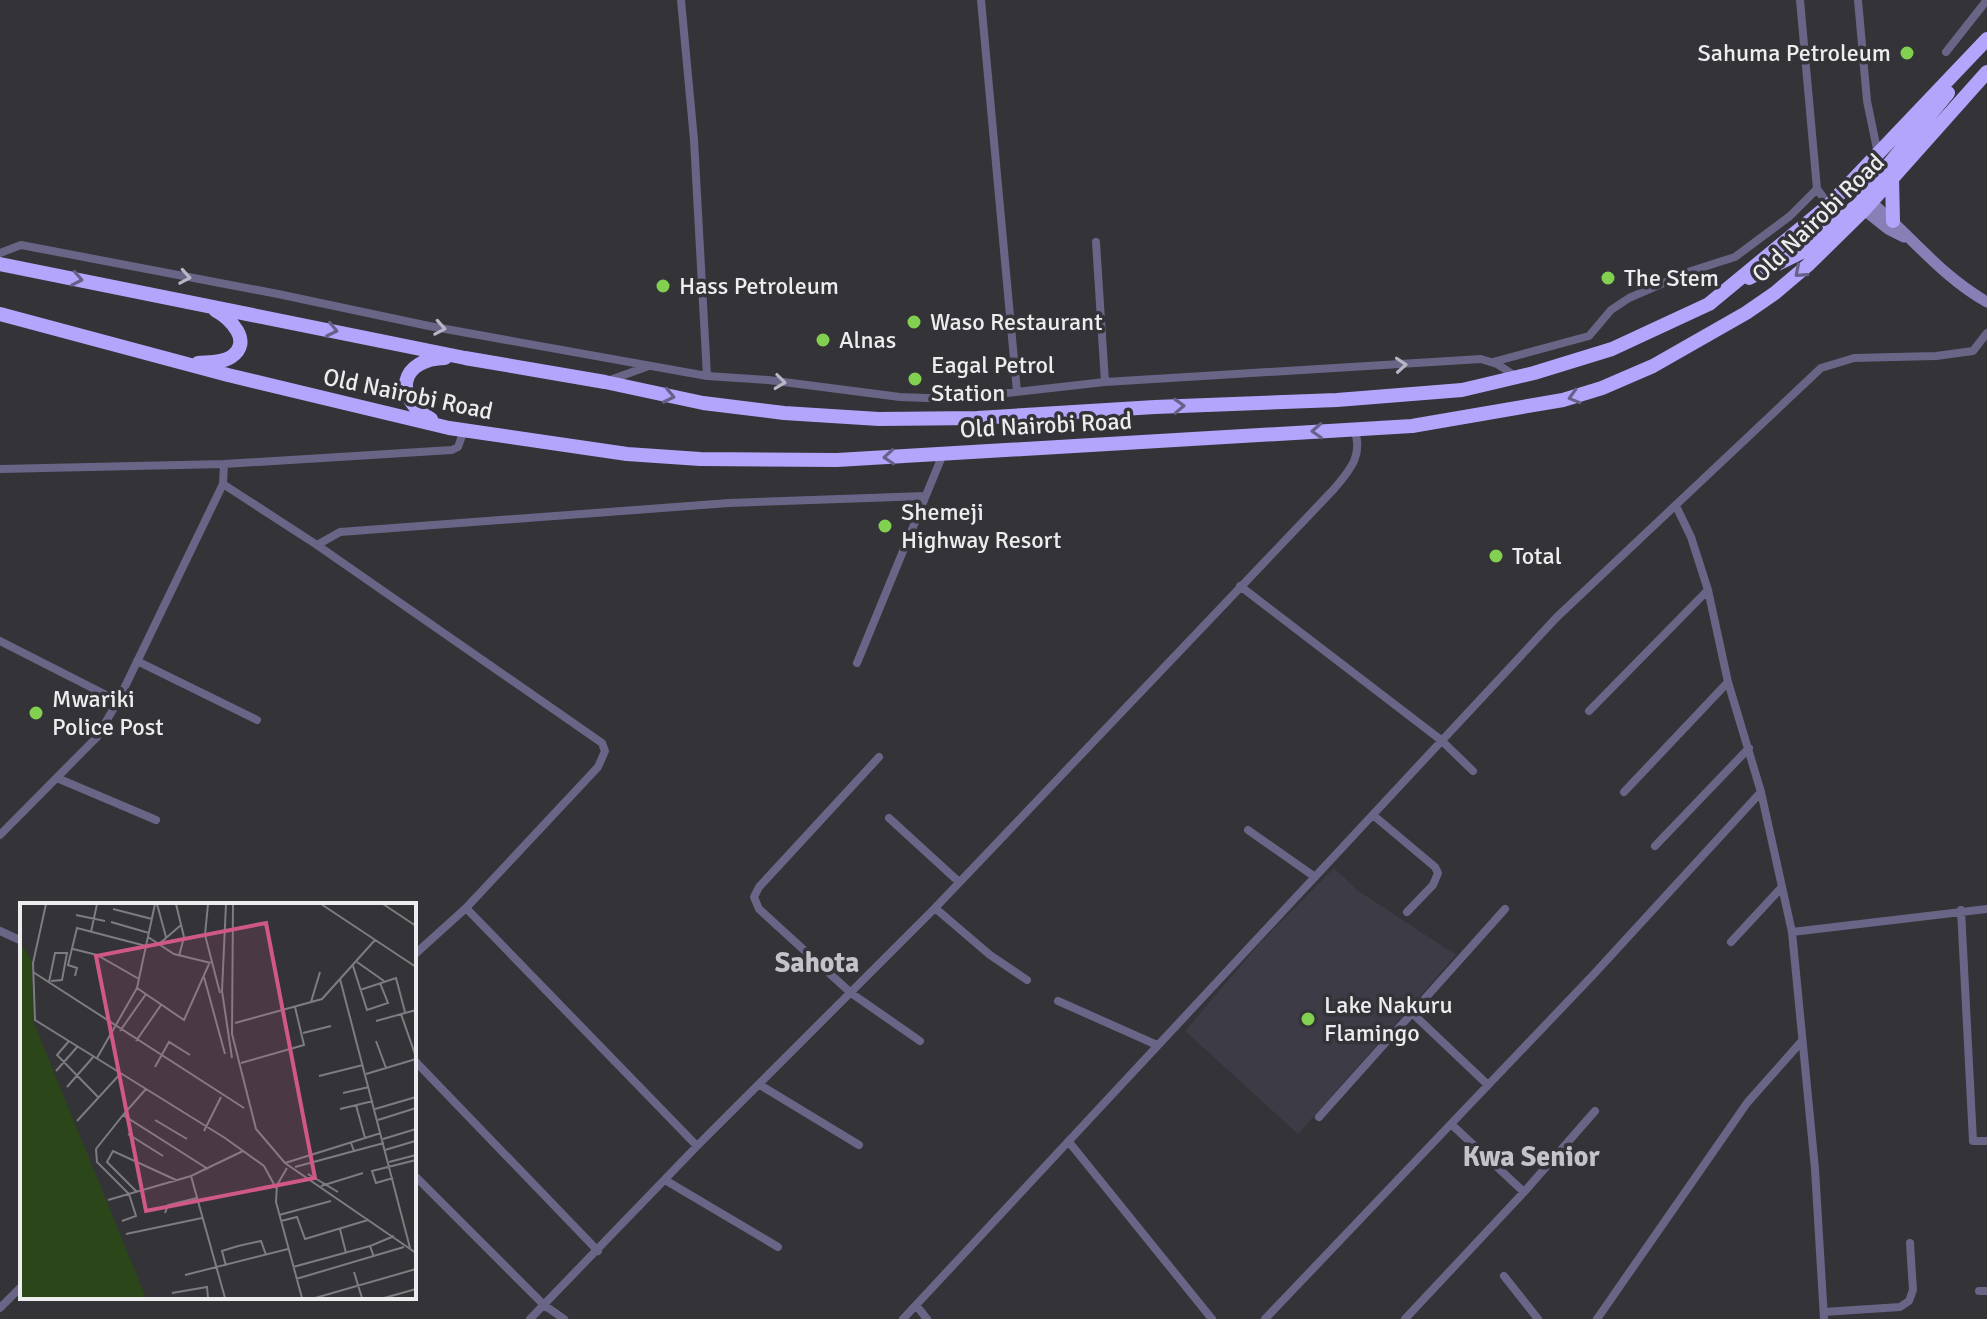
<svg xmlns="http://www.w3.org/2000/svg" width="1987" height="1319" viewBox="0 0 1987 1319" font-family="Signika,sans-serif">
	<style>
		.built { fill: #3d3b46 }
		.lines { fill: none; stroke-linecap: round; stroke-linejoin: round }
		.street { stroke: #696587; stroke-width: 8 }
		.secondary { stroke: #877fb6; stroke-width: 11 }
		.highway { stroke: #b3a5fb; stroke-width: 14 }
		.oneway { stroke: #666186 }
		.oneway2 { stroke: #b8b6c5 }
		.poi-dot { fill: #82d04f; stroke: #333338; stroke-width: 3 }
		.labels { text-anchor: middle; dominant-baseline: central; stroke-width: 7; stroke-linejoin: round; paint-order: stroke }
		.poi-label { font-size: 24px; fill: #edecef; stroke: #333338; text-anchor: start }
		.street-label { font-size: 24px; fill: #edecef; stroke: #333338 }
		.quarter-label { font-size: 28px; font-weight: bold; fill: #c3c3c9; stroke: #333338 }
		.inset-road { fill: none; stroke: #7d7d81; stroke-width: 2 }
		.view { fill: #cf5887; fill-opacity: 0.15; stroke: #cf5887; stroke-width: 4 }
		.inset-edge { fill: none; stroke: #edecef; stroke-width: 4 }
	</style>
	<rect width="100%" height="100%" fill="#333338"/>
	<path class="built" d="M 1334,868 L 1357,890 L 1456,955 L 1298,1134 L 1185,1031 L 1260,943 Z"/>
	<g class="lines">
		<path class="street" d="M 681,0 L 694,140 L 707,376
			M 981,0 L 1017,392
			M 1800,0 L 1817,189 L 1829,205
			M 1858,0 L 1867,101 L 1878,154
			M 1946,52 L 1987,0
			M 1807,57 L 1863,52
			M 1096,242 L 1105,382
			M 0,253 L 21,245 L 278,294 L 429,326 L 707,376 L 768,380 L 900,397 L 953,399 L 1105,382 L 1481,359 L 1497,364 L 1517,377
			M 1493,362 L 1589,336 L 1611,310 L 1629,298 L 1691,271 L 1735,257 L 1790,216 L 1817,189
			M 610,380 L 646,367
			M 0,469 L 224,464 L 452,450 L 458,447 L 464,430
			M 223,484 L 317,545 L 602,743 L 605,751 L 598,767 L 466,908 L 414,955
			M 1676,506 L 1691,537 L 1708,590 L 1728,682 L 1761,792 L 1792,932 L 1815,1169 L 1824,1319
			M 317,545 L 340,532 L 729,503 L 925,496
			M 1240,586 L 1441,740 L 1473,771
			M 0,641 L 118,701
			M 137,661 L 257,720
			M 857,663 L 943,454
			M 1589,711 L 1708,590
			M 879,757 L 759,887 L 754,897 L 759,909 L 851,993 L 920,1041
			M 57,778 L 156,820
			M 1624,792 L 1728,682
			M 1373,815 L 1435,867 L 1438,873 L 1433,885 L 1407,912
			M 889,818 L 959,882
			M 1248,830 L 1315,877
			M 0,835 L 97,737 L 118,701 L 223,484 L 224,464
			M 1655,846 L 1749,748
			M 466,908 L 697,1146
			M 935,908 L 990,955 L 1027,980
			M 1961,910 L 1973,1141 L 1987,1141
			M 0,931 L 22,941
			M 1792,932 L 1987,909
			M 1731,942 L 1781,888
			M 1058,1001 L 1157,1045
			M 1411,1012 L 1488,1085
			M 414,1060 L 598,1251
			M 760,1085 L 859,1145
			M 1319,1117 L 1505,909
			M 1451,1124 L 1524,1192
			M 1069,1142 L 1212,1319
			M 414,1175 L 544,1305 L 564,1319
			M 665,1180 L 778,1247
			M 1504,1276 L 1538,1319
			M 1979,1291 L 1987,1291
			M 916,1305 L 927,1319
			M 0,1308 L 22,1286
			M 1824,1312 L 1900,1307 L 1909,1301 L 1913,1290 L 1910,1243
			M 530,1319 L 697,1146 L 935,908 L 1334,489 C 1350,470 1364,455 1354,429
			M 903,1319 L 1557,617 L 1821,368 L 1854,358 L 1936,356 L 1973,351 L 1987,333
			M 1265,1319 L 1594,974 L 1761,792
			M 1405,1319 L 1524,1192 L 1595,1111
			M 1597,1319 L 1747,1103 L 1801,1042"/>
		<path class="secondary" d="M 1871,202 C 1911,236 1941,276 1987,302
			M 1864,210 L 1888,229 L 1904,237"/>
		<path class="highway" d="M 1892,178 L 1893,221
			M 1864,210 L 1862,201 L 1866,192 L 1948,93
			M 0,264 L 465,358 L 605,382 L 703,403 L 784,413 L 879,419 L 977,418 L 1155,407 L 1337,400 L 1462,390 L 1534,373 L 1612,349 L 1709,304 L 1829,205 L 1987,39
			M 1749,278 L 1802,252 L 1862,201 L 1867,202
			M 0,314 L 228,375 L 449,428 L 627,454 L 700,459 L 837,460 L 1412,426 L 1563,400 L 1602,388 L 1653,366 L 1746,313 L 1775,293 L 1808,265 L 1864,210 L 1987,72
			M 198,363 C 208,362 222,363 231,357 C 254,342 230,318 215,310
			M 431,419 C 392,397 400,359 445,358"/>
	</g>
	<defs><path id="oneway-chevron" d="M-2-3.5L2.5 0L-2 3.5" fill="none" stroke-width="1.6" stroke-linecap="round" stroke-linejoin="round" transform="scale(2)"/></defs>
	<g class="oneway">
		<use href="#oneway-chevron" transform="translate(1800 272) rotate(139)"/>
		<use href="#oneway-chevron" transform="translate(77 279) rotate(11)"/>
		<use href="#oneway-chevron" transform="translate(332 330) rotate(12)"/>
		<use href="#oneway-chevron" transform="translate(669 396) rotate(12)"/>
		<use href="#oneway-chevron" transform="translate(1574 397) rotate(164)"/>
		<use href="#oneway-chevron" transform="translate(1179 406) rotate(-2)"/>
		<use href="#oneway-chevron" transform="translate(1317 431) rotate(177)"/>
		<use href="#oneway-chevron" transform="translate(889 457) rotate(176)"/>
	</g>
	<g class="oneway2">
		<use href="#oneway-chevron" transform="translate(185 277) rotate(10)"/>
		<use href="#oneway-chevron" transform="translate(440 328) rotate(10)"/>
		<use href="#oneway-chevron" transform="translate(1401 365) rotate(-4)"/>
		<use href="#oneway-chevron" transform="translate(780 382) rotate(7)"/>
	</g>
	<g class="poi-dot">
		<circle cx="1907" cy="53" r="8"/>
		<circle cx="1608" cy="278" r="8"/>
		<circle cx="663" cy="286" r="8"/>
		<circle cx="914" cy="322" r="8"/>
		<circle cx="823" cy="340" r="8"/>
		<circle cx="915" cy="379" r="8"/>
		<circle cx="885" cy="526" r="8"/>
		<circle cx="1496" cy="556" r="8"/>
		<circle cx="36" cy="713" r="8"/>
		<circle cx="1308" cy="1019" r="8"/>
	</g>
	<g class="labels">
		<g class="poi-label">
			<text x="1891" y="53" text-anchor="end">Sahuma Petroleum</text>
			<text x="1624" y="278">The Stem</text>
			<text x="679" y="286">Hass Petroleum</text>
			<text x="930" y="322">Waso Restaurant</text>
			<text x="839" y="340">Alnas</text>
			<text x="931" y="365">Eagal Petrol<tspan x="931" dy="28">Station</tspan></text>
			<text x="901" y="512">Shemeji<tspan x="901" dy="28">Highway Resort</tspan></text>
			<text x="1512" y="556">Total</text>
			<text x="52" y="699">Mwariki<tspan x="52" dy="28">Police Post</tspan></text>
			<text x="1324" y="1005">Lake Nakuru<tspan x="1324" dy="28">Flamingo</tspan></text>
		</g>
		<g class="street-label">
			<text transform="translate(1818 218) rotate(-44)">Old Nairobi Road</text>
			<text transform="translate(408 394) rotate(12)">Old Nairobi Road</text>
			<text transform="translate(1046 425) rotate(-3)">Old Nairobi Road</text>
		</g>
		<g class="quarter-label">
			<text x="817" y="963">Sahota</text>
			<text x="1531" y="1157">Kwa Senior</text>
		</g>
	</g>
	<g transform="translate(20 903)">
		<rect width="396" height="396" fill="#333338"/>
		<path d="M 0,39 L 12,58 L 13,118 L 126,395 L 0,395 Z" fill="#2b471a"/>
		<path class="inset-road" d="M 26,1 L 13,60 L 15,117 L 205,235 L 244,263 L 256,285M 137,1 L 146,34M 156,1 L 164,34 L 159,53M 188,1 L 185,32 L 200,90M 206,1 L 202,88 L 212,155M 213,1 L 212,131 L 236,226 L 265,260 L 396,350M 301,1 L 396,64M 363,1 L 396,23M 93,6 L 132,16M 56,12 L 85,18M 91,19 L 129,30M 71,29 L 77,1M 128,34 L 154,51 L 191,60M 139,41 L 161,22M 53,46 L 77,52 L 119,76M 337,59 L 364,78M 333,63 L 347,107 L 368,100 L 360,80M 13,69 L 224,205M 55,73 L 57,65 L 48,62 L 57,25 L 126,43M 184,74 L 205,151M 320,76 L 390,345M 29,79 L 35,50 L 47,50 L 42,77 L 31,78M 117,85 L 164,117 L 189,61M 340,87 L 376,75 L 385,109M 291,99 L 300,69M 381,111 L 396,154M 356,118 L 396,107M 215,120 L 302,96 L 355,37M 100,128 L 126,91M 283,130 L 311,123M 49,138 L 37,152 L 79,195M 116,138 L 141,102M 356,138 L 366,165M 77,155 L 117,85 L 135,1M 221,160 L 284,142 L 275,104M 135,164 L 149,139 L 170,152M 36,168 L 58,143M 346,171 L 396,156M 299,173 L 343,162M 47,184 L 74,153M 126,186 L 103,212 L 188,266M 323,190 L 349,184M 336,202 L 345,235M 320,206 L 353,198M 355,206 L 396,194M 135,217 L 167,236M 358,217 L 396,205M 57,218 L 101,170M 184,228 L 201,194M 108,231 L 143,253M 363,236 L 396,226M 365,247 L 395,238M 334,248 L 364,240M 369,259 L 396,252M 265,260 L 361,230M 275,264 L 334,248 L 331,240M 267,265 L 257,282 L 256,299 L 282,395M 288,271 L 318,289M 171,273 L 205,395M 373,275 L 356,280 L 352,268 L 396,257M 301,283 L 343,270M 117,289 L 87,259 L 93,248 L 156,277M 88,297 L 171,273 L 223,248M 145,310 L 148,302 L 177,295M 259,312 L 311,298M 102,318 L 116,313 L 109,291 L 77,259 L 76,246 L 103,212M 261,318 L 277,314 L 285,336 L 348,317M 320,326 L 326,350M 106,331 L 182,315M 354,354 L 350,343 L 374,333M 206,363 L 202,348 L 218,343 L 241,338 L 246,352M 273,364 L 350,343M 334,369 L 342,395M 165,372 L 268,346M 276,376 L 384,344M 152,390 L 187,384 L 188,395M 295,395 L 396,366M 364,395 L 396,386"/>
		<path class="view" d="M 246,20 L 295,275 L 126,308 L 76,53 Z"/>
		<rect width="396" height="396" class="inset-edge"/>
	</g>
</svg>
